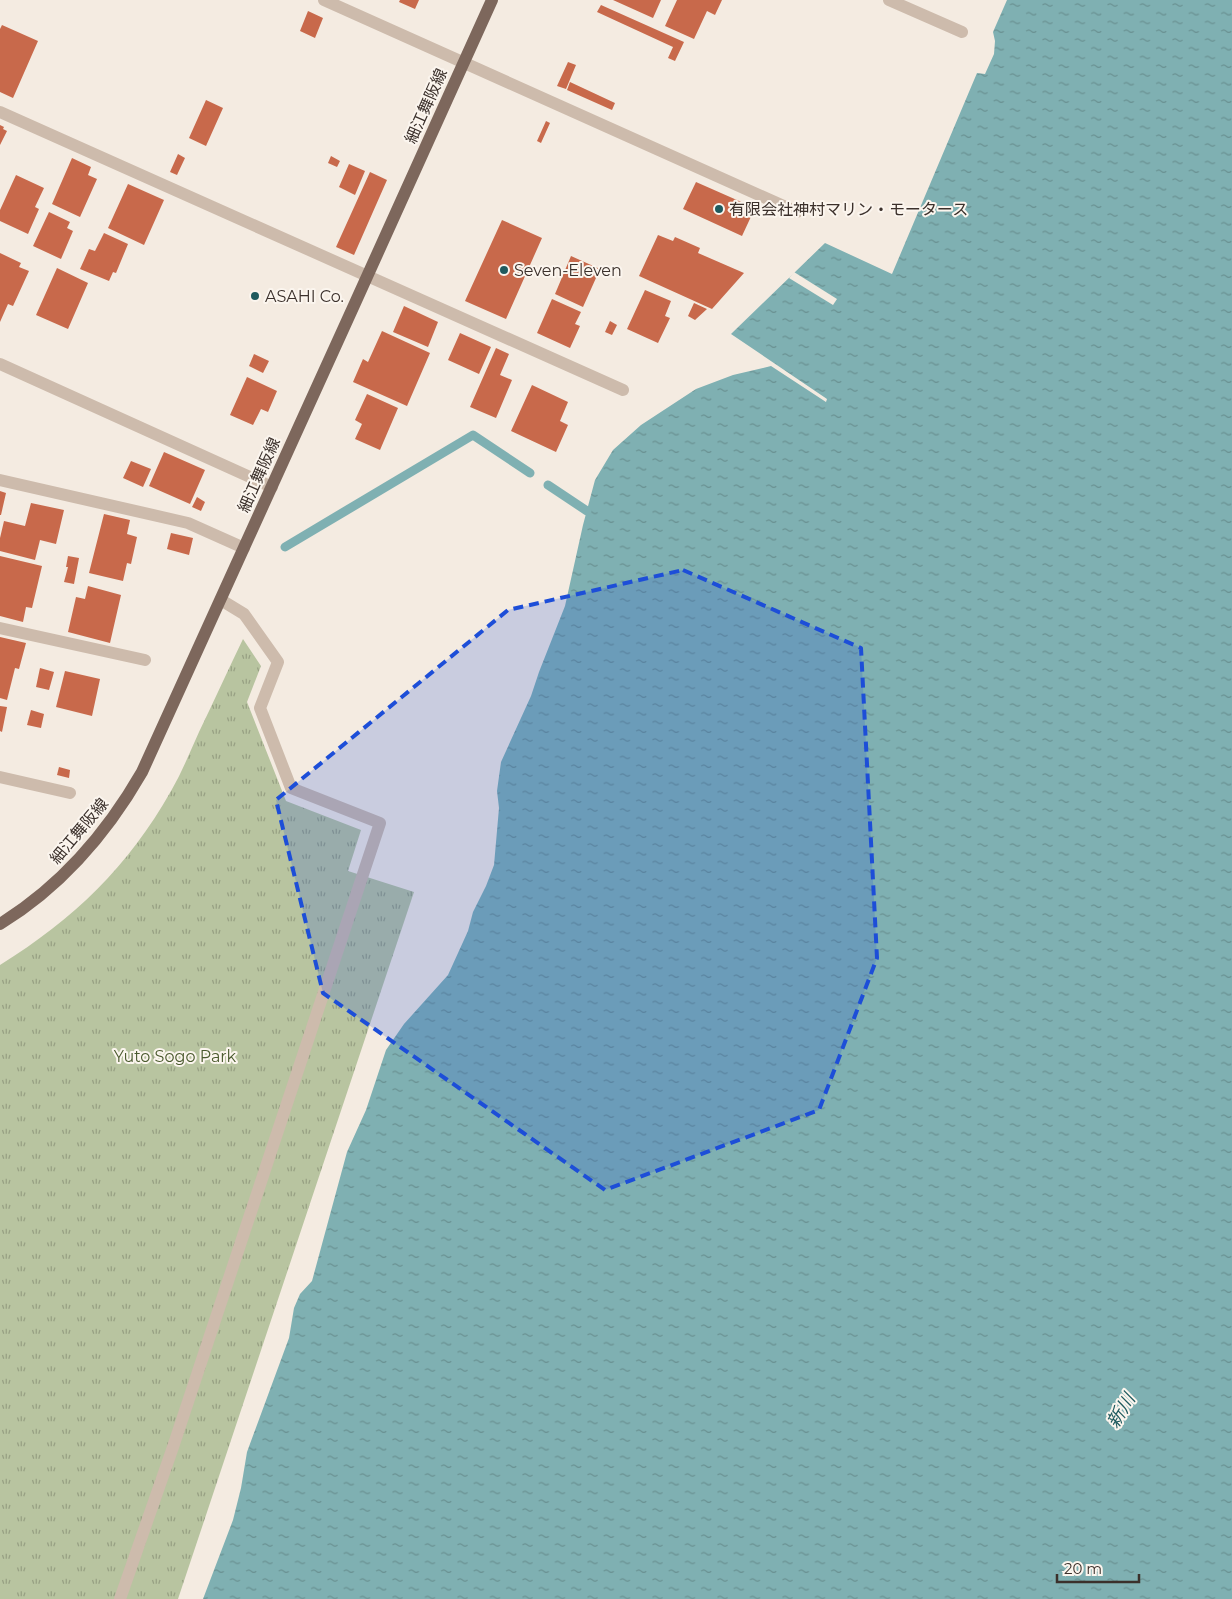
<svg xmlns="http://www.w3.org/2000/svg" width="1232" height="1599" viewBox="0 0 1232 1599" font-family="Montserrat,'Noto Sans JP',sans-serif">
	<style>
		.park { fill: url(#park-tufts) }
		.water { fill: url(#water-ripples) }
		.pier { fill: #f4ebe1 }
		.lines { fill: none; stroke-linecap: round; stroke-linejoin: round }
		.stream { stroke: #7fb0b2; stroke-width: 9 }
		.building { fill: #c8694b }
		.service { stroke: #cdbbac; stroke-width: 12 }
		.minor { stroke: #cdbbac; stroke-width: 12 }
		.primary { stroke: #7d675c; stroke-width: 12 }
		.marked { fill: #1d4ed8; fill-opacity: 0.2; stroke: #1d4ed8; stroke-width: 4; stroke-dasharray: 10 6; stroke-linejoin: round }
		.poi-dot { fill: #1f5a5e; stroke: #fbf5ee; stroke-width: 2 }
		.labels { text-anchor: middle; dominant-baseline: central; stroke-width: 4; stroke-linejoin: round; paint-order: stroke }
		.street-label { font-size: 16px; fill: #3b302b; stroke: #fbf5ee }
		.poi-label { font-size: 16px; fill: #3b302b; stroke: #fbf5ee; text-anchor: start }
		.park-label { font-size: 16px; fill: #4a5a2e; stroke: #fbf5ee }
		.water-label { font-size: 18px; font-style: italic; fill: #1f5a5e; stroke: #fbf5ee }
	</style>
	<defs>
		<pattern id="park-tufts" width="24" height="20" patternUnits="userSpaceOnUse" patternTransform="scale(1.25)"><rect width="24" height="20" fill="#b8c4a0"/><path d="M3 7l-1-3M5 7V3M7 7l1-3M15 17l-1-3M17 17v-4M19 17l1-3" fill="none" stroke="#97a083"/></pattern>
		<pattern id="water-ripples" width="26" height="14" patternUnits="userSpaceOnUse" patternTransform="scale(1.25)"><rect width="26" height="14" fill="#7fb0b2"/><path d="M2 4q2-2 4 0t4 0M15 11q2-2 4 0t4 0" fill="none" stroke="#699091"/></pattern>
	</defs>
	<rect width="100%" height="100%" fill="#f4ebe1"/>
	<path class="park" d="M 243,639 L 261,666 L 247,702 L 286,801 L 361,830 L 348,871 L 414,892 L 178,1599 L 0,1599 L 0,965 C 74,919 128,867 171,791 C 182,772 190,752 199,732 C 214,701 228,670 243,639 Z"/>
	<path class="water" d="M 1007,0 L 1232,0 L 1232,1599 L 203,1599 L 233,1520 L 241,1488 L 247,1452 L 289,1338 L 294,1308 L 300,1294 L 312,1281 L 347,1152 L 366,1110 L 386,1050 L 404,1024 L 448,975 L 468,931 L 473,912 L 486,886 L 494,865 L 499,808 L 497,791 L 501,762 L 531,696 L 539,672 L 565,606 L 583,525 L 595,480 L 613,450 L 641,425 L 696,389 L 733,375 L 771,366 L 826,402 L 827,399 L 731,334 L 825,243 L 892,274 L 977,73 L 985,74 L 994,54 L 995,41 L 993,32 Z"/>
	<path class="pier" d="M 794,272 L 837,299 L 833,305 L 789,278 Z"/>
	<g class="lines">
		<path class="stream" d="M 548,485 L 587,511
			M 285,547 L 473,435 L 530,473"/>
	</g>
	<path class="building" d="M 400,0 L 419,0 L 415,9 L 399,2 Z
		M 613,0 L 661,0 L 653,18 Z
		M 677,0 L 722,0 L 715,15 L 707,11 L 694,39 L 665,26 Z
		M 601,5 L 684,42 L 675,61 L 668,58 L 673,47 L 597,12 Z
		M 308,11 L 323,18 L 315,38 L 300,31 Z
		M 2,25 L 38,41 L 13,98 L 0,92 L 0,29 Z
		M 568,62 L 576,65 L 566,89 L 557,86 Z
		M 570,82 L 615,103 L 612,110 L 567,90 Z
		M 206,100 L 223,108 L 206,146 L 189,138 Z
		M 546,121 L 550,123 L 541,143 L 537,141 Z
		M 0,125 L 4,127 L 3,129 L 7,131 L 0,145 Z
		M 178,154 L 185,158 L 177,175 L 170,172 Z
		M 331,156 L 340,161 L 337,167 L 328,163 Z
		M 72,158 L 91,167 L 88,175 L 97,179 L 80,217 L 52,204 Z
		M 349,164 L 365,171 L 355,195 L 339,187 Z
		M 370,172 L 387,180 L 354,255 L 336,247 Z
		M 16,175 L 44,188 L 35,207 L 39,209 L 28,234 L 0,221 L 0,210 Z
		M 696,182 L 755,208 L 742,236 L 683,209 Z
		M 128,184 L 164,200 L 144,245 L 108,228 Z
		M 49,212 L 70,222 L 67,228 L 73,231 L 61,259 L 33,246 Z
		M 502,220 L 542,238 L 506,319 L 465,301 Z
		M 104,233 L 128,244 L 116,273 L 113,272 L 109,281 L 80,269 L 89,249 L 95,251 Z
		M 658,235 L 673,241 L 675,237 L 700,248 L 698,253 L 744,273 L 712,309 L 639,276 Z
		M 0,253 L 21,263 L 19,267 L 29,271 L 13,306 L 8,304 L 0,322 Z
		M 571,256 L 600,269 L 583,307 L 555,294 Z
		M 57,268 L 88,283 L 68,329 L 36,315 Z
		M 645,290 L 671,301 L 665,316 L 670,318 L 658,343 L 627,329 Z
		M 552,299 L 581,312 L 575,324 L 580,326 L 570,348 L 537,333 Z
		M 694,303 L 707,309 L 695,320 L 688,316 Z
		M 404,306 L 438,322 L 428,347 L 393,332 Z
		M 610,321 L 617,325 L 612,335 L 605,332 Z
		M 382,331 L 430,353 L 407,406 L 353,382 L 363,359 L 368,362 Z
		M 460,333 L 491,347 L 479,374 L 448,360 Z
		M 496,348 L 509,354 L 500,375 L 512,380 L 496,418 L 470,407 Z
		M 254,354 L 269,361 L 263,373 L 249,366 Z
		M 247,377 L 277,391 L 268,412 L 261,409 L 253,425 L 230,415 Z
		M 532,385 L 568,402 L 560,421 L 568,425 L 556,452 L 511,431 Z
		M 367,394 L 398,408 L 380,450 L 355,439 L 362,424 L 355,420 Z
		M 164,452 L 205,470 L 190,504 L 149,486 Z
		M 131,461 L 151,469 L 143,487 L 123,478 Z
		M 0,491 L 6,493 L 1,515 L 0,515 Z
		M 197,497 L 205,502 L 201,511 L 192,507 Z
		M 31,503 L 64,510 L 56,544 L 40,540 L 35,560 L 0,551 L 0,538 L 4,521 L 25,526 Z
		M 104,514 L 130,520 L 127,534 L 137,537 L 131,564 L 127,563 L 123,581 L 89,573 Z
		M 171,533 L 193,538 L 189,555 L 167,549 Z
		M 0,556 L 42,566 L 32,608 L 26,607 L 23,622 L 0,616 Z
		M 68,556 L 79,558 L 74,584 L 64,582 L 68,567 L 66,567 Z
		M 88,586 L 121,595 L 110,643 L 68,632 L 76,597 L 85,599 Z
		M 0,637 L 26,643 L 19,669 L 15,668 L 7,700 L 0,698 Z
		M 40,668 L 54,672 L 49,690 L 36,687 Z
		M 65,671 L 100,679 L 92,716 L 56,707 Z
		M 0,706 L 7,707 L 2,732 L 0,731 Z
		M 31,710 L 44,714 L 41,728 L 27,725 Z
		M 59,767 L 70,770 L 69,778 L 57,775 Z"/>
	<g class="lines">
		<path class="service" d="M 120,1599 L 173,1447 L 380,823 L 291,788 L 260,708 L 278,662 L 244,614 L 221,600"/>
		<path class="minor" d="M 324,0 L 797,212
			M 889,0 L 962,32
			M 0,112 L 623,390
			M 0,364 L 272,487
			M 0,480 L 188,523 L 244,548
			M 0,628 L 145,660
			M 0,777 L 70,793"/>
		<path class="primary" d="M 0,924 C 60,887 107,833 142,772 L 356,301 L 492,0"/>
	</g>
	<path class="marked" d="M 683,570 L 861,648 L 877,958 L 819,1110 L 605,1190 L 323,993 L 276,800 L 508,610 Z"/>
	<g class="poi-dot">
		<circle cx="719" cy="209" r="5"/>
		<circle cx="504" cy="270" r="5"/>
		<circle cx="255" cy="296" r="5"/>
	</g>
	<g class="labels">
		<g class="street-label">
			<text transform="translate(426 106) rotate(-66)">細江舞阪線</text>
			<text transform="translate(259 475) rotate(-66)">細江舞阪線</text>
			<text transform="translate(79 831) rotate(-50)">細江舞阪線</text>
		</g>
		<g class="poi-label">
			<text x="729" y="209">有限会社神村マリン・モータース</text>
			<text x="514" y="270">Seven-Eleven</text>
			<text x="265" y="296">ASAHI Co.</text>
		</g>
		<g class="park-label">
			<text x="175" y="1056">Yuto Sogo Park</text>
		</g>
		<g class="water-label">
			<text transform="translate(1121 1411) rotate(-59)">新川</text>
		</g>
	</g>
	<path d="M1057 1574v8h82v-8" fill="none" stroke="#3b302b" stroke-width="2.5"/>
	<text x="1064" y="1574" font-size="15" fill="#3b302b" stroke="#fbf5ee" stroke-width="4" paint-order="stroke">20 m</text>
</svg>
